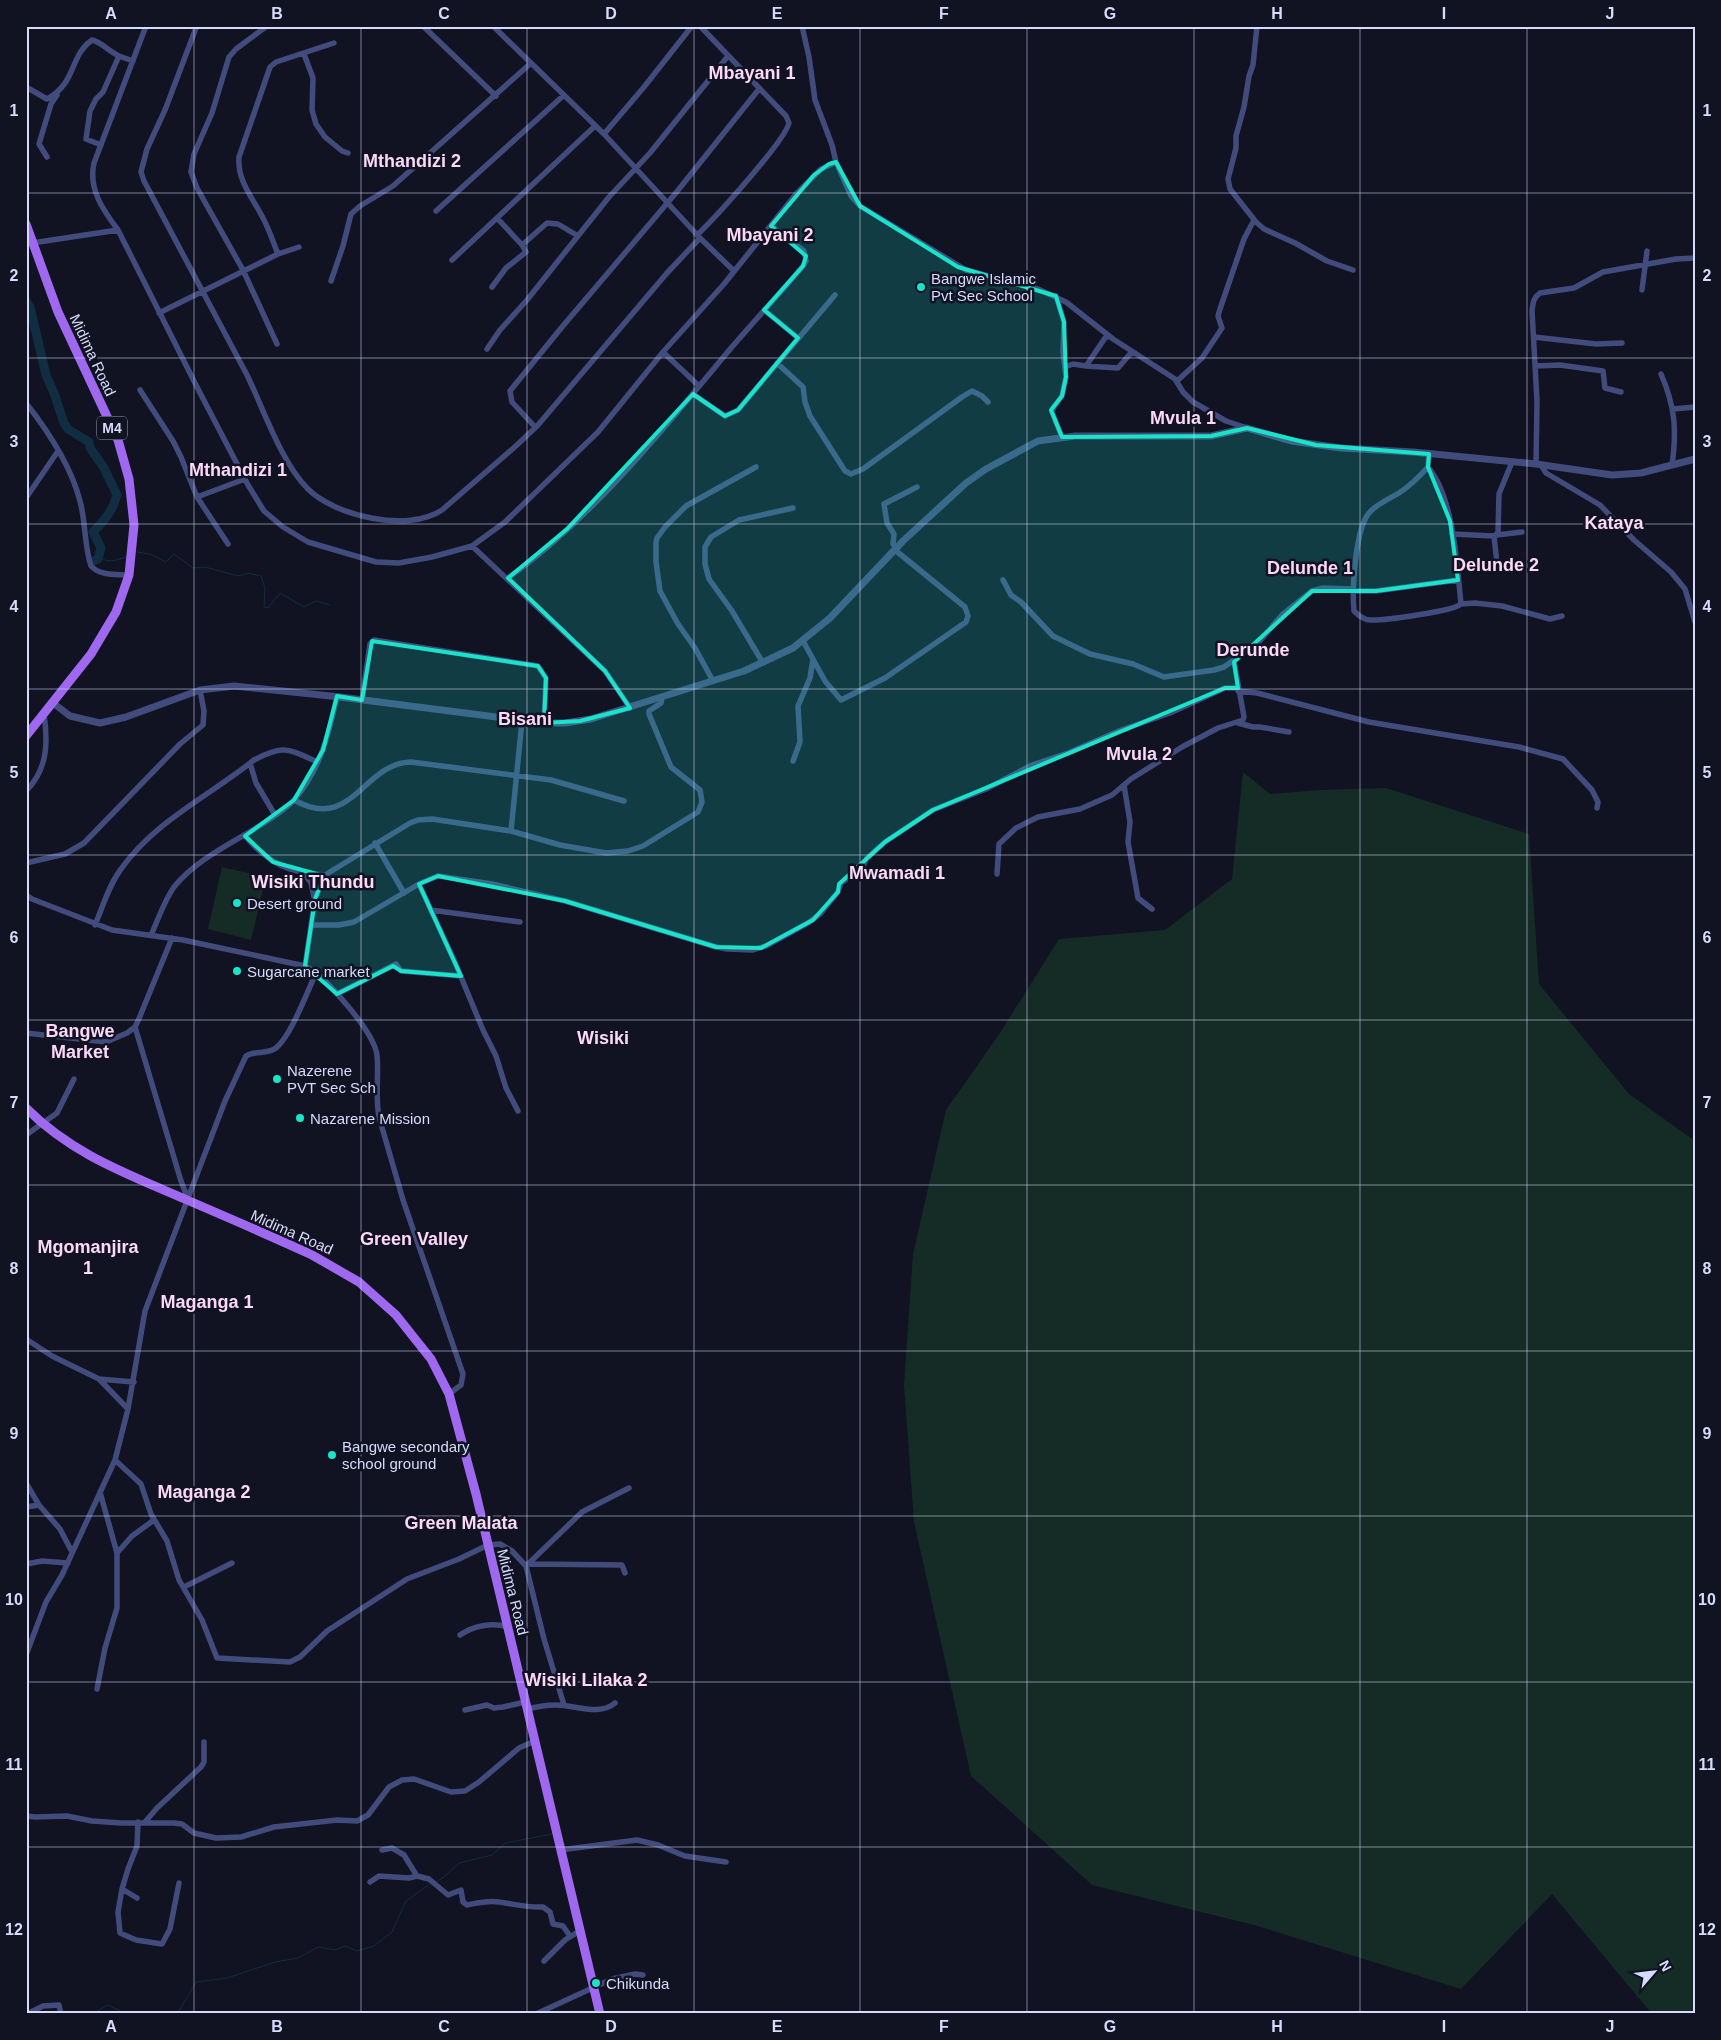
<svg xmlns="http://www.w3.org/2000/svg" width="1721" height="2040" viewBox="0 0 1721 2040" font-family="Helvetica,sans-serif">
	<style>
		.green { fill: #142c25 }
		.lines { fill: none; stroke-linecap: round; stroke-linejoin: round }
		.stream { stroke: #112d41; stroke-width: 1 }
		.river { stroke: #112d41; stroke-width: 9 }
		.minor { stroke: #414c7c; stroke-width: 5.5 }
		.tertiary { stroke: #414c7c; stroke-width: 7 }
		.primary { stroke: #9e69ef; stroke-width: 9 }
		.marked { fill: #18e4c9; fill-opacity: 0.2; stroke: #18e4c9; stroke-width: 4; stroke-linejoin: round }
		.grid { fill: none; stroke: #d6dbfb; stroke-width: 1; stroke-opacity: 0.55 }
		.poi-dot { fill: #18e4c9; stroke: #111222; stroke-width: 2 }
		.labels { text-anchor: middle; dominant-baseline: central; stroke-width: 5; stroke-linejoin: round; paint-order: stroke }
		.shield { fill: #111222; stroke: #9b9fba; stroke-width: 1 }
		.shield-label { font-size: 14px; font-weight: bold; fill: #d6dbfb }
		.poi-label { font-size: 15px; fill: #d6dbfb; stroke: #111222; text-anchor: start }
		.street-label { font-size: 15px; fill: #d6dbfb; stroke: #111222 }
		.quarter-label { font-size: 18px; font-weight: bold; fill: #fbd8f6; stroke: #111222 }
		.neatline { fill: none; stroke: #d6dbfb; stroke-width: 2 }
		.grid-label { font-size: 16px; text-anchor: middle; font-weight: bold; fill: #d6dbfb }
	</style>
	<rect width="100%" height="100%" fill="#111222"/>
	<path class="green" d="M 1243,772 L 1270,794 L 1319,790 L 1386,788 L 1529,834 L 1539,984 L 1629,1094 L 1695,1141 L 1695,2014 L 1652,2014 L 1552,1894 L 1461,1989 L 1254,1925 L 1092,1885 L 971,1776 L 914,1522 L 904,1385 L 913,1254 L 946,1110 L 1000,1033 L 1059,939 L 1165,930 L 1232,879 Z
		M 222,867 L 266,877 L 251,940 L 208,929 Z"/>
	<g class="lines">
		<path class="stream" d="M 137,552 L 150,554 L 166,562 L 174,554 L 193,568 L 205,567 L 238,576 L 248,573 L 261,576 L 265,588 L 264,607 L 268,608 L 280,593 L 304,607 L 316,601 L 330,605
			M 98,559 L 112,561 L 127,557
			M 436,1882 L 444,1877 L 459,1863 L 492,1855 L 505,1843 L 552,1834
			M 64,2013 L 71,2014
			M 92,2014 L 108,2005 L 127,2014
			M 162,2014 L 179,2011 L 196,1982 L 227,1978 L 275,1962 L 298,1958 L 318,1947 L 335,1950 L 345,1946 L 357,1951 L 374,1946 L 392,1932 L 406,1901 L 430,1884"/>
		<path class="river" d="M 26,301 L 30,307 L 46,375 L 54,393 L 64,423 L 68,429 L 89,442 L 90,448 L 104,468 L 117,495 C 113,511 104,521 93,532 L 101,548 L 98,559 L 92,562"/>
		<path class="minor" d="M 146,26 L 94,163 C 88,189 103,210 118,230 L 198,389 L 248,485 L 264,511 L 283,527 L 308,542 L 376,562 L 399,563 L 432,557 L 472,546 L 505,522 L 598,432 L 663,352 L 724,284 L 796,194 L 821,169 L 836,162
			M 267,26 L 236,49 L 229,57 L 212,113 L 194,154 L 191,172 L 197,188 L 243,270 L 277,344
			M 423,26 L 496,96
			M 493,26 L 604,134 L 700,238 L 734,271
			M 802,26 L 809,57 L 815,100 L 832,145 L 836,162 L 851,196 L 860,206 L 966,270 L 1038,289 L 1066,302 L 1113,339 L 1175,379 L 1183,392 L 1193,402 L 1226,421 L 1247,428
			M 1257,26 L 1253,65 L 1249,76 L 1244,107 L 1236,136 L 1236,148 L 1228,179 L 1230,189 L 1256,222 L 1264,229 L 1295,243 L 1327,261 L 1353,270
			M 196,28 L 165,110 L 147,149 L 141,172 L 144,181 C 178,246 213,310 247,375 C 264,410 281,462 308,489 C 335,516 408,533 442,510 L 517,445 L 538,425 L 667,273 L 700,238
			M 304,54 L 313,78 L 312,110 L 316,124 L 325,137 L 342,151 L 348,153
			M 26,87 L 47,99 C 77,83 69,56 92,40 C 103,43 108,51 119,56
			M 604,134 L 644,87 L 692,26
			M 101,145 L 86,139 L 90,111 L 96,99 L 103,92 L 119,56 L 133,61
			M 47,157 L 39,144 L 51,104 L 57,95
			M 436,211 L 564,95
			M 697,235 C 714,219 785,141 789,123 L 786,116 L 700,26
			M 32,243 L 118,230
			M 522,245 L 547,223 L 558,224 L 578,236
			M 278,254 L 299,247
			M 452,260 L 595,126
			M 331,281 L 343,246 L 351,214 L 360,206 L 393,186 L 531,63
			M 492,287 L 506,268 L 526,252 L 522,245 L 497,218
			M 1642,290 L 1647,251
			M 1056,296 L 1064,322 L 1063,352 L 1066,377 L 1062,396 L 1054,407 L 1052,412 L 1062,437
			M 764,310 L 798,338
			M 159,313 L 278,254 C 273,242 269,229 263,218 C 253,198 237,181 239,157 L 270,67 L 276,62 L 334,43
			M 1534,337 L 1596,344 L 1622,343
			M 487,349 L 500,330 L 527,300 L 609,197 L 650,153 L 728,56
			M 663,352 L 699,386
			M 777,363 L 803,387 L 805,402 L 810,416 L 845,471 L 851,474 L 863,469 L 962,397 L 972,391 L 982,396 L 988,402
			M 1086,366 L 1118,368 L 1130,354 L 1135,353
			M 1535,366 L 1560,365 L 1603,371 L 1605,388 L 1621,392
			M 1065,367 L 1073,364 L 1086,366 L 1105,338 L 1109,336
			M 1661,374 C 1675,406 1677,430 1672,465
			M 1177,381 L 1202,358 L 1222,328 L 1218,316 L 1220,309 L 1244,239 L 1254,220
			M 140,390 L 173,441 L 181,457 L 197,497 L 228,544
			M 693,394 L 725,416 L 738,410 L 835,295
			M 26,403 C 48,431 71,466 80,501 C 86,523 84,545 91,566 C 100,576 116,574 129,575
			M 1673,409 L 1695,407
			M 535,427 L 512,402 L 510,391 L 562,327 L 675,194 L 759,89
			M 1536,464 L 1537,401 L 1532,311 C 1533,303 1533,298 1540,293 L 1574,288 L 1603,272 L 1676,259 L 1695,258
			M 1541,465 L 1546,473 L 1600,505 L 1634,540 L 1671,572 L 1685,589 L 1695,622
			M 1428,467 C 1454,498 1457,565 1461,604 C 1454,611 1382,621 1370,620 C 1364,620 1358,615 1354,611 C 1352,590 1355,527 1370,512 C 1377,504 1389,499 1399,493 C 1410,486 1419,477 1428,467 Z
			M 1428,467 L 1429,454
			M 197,497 L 245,479
			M 26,498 L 58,451
			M 1452,534 L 1494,536
			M 1497,535 L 1522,532
			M 472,546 L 605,671 L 630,708
			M 897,548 L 893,544 L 894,534 L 887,523 L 884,504 L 917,487
			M 1506,565 L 1497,564 L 1494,536 L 1498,533 L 1499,494 L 1512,462
			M 508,578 C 592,518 660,433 726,354 C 751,324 778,296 803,266 L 806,261 L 804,251 L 771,226
			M 1003,580 L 1011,595 L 1021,602 L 1053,636 L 1090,654 L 1133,664 L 1164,677 L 1214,670 L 1224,667 L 1259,642 L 1282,615 L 1312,591 L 1323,588 L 1352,589
			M 1352,591 L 1376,591 L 1458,580
			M 1461,604 L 1475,603 L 1502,606 L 1550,619 L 1562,616
			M 803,641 L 825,681 L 841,700 L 885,678 L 966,622 L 968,616 L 965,607 L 895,550
			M 763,663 L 732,611 L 709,579 L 705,564 L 705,547 L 711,537 L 739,520 L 793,508
			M 713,681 L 695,648 L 678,624 L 660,591 L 656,562 L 656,543 L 657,538 L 665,527 L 686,506 L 756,467
			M 1238,691 L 1257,693 L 1369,722 L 1519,747 L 1563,759 L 1592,790 L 1598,802 L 1597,808
			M 362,700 L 370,644 L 374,640 L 538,666 L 546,678 L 544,723
			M 1238,723 L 1253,727 L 1260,727 L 1289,732
			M 793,761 L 800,742 L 798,706 L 810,678 L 813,659
			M 250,763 L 256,783 L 275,815
			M 1124,785 L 1130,822 L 1128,842 L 1138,898 L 1152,909
			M 26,791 C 48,769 48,742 44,714
			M 294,800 C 352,833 363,763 411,762 L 551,780 L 624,801
			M 511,831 L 522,721
			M 245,836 C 269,864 289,873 325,875
			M 375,843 L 404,893
			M 26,863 L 65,854 L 84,843 L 180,744 L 203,725 L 204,711 L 200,690
			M 303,872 L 311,883 L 314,897
			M 997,874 L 999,844 L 1016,828 L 1038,817 L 1080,809 L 1112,795 L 1131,779 L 1182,747 L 1218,728 L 1243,720 L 1244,717 L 1234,661
			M 419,884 L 438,876 L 492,884 L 565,901 L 716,947 L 727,949 L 752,950 L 766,946 L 808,923 L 820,914 L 838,892 L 841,883 L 863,867 L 866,859 L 885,842 L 933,810 L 986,789 L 1032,765 L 1068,753 L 1119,731 L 1170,713 L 1225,688 L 1238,688
			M 26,895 L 32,899 L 112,930 L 183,940 L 305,966 C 326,977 374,1032 377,1055 C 379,1076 375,1097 379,1117 L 403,1200 L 463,1374 L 461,1385 L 449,1394
			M 431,910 L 520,922
			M 95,925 C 103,906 109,885 121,869 C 155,821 209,796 254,760 C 284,744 288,749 318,762
			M 311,925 L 339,925 L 354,922 L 419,884 L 454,960 L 483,1030 L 496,1056 L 506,1088 L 518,1111
			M 151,935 C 158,920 164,901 174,887 C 198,857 239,840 270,819 C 278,813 287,808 294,800 C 320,770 329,734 337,696
			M 305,966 L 315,899 L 325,875 L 410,823 L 418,820 L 432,819 L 511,831 L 560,845 L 606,853 L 628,851 L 643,846 L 698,812 L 702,802 L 700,790 L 671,767 L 649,714 L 649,711 L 661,703 L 662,697
			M 337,994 L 396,964 L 401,971 L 461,976
			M 135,1027 L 181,1181 L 188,1199
			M 26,1033 L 106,1042 L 127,1033 L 135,1027 L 138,1021 L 172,938
			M 26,1135 L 57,1113 L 74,1079
			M 26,1339 L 52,1356 L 99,1379 L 134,1382
			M 99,1379 L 128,1409
			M 115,1460 L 141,1484 L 151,1514 L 167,1541 L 179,1580 L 202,1620 L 217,1658 L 290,1662 L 300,1657 L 327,1631 L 407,1579 L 459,1559 L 488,1545 L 500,1544 L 512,1551 L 526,1566 L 544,1639 L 564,1705
			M 26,1483 L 39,1505 L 60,1529 L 72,1552
			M 26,1507 L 39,1505
			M 117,1553 L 132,1536 L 154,1520
			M 26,1564 L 42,1561 L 68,1563
			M 529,1564 L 622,1565 L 625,1573
			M 526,1566 L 582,1512 L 629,1488
			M 184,1587 L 232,1563
			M 460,1635 C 473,1626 492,1622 508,1627
			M 26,1655 L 46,1602 L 62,1575 L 115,1460 L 128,1409 L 145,1311 L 225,1101 L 246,1056 C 255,1050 267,1055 276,1048 C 291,1036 307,992 316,973
			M 97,1689 L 105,1648 L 117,1608 L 117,1553 L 100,1492
			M 527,1709 C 536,1707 545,1705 554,1705 C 573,1704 599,1717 615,1703
			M 465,1710 L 487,1705 L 494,1708 L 503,1707 L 525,1702
			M 26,1816 L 36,1817 L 67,1816 L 92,1821 L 121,1823 L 174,1823 L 182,1824 L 194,1833 L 216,1838 L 241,1837 L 274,1827 L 337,1820 L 357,1821 L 368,1815 L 389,1787 L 402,1780 L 414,1779 L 451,1792 L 465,1791 L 479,1782 L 519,1748 L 535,1741
			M 145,1822 L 157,1808 L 201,1767 L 204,1762 L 204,1742
			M 382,1850 L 392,1848 L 404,1855 L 417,1876
			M 560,1850 L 637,1840 L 658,1845 L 685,1856 L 726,1862
			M 370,1882 L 379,1876 L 409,1878 L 417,1876 L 429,1879 L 448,1895 L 461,1890 L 463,1902 L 467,1905 C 477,1903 488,1900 499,1902 C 514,1904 528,1908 543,1907 L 550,1912 L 553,1924 L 563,1926 L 570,1936
			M 122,1889 L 118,1912 L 120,1933 L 136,1940 L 162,1944 L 170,1929 L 179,1883
			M 137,1898 L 122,1889 L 128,1869 L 137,1846 L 138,1822
			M 544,1961 L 565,1940 L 581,1930
			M 27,2014 L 43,2006 L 59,2005 L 61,2014
			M 536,2014 L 612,1979 L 635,1974 L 643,1975"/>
		<path class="tertiary" d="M 53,703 L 70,716 L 100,723 L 126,717 L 200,690 L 234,686 L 340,697 L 544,723 L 565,723 L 591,719 L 744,671 L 793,648 L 830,618 L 903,541 L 966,483 L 986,469 L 1038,441 L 1075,436 L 1211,436 L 1247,428 L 1291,441 L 1341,448 L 1413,452 L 1536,464 L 1612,475 L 1641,473 L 1695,459"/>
		<path class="primary" d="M 26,224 L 58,312 L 118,440 L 129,479 L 134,525 L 129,575 L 116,612 L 91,654 L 26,736
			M 26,1108 C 73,1155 128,1174 187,1200 C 229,1218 271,1236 312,1255 L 359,1282 L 396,1315 L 431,1359 L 449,1394 L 476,1494 L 600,2014"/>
	</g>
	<path class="marked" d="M 836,162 L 860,206 L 958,267 L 1056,296 L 1064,322 L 1066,377 L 1062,396 L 1051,410 L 1062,437 L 1211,436 L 1247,428 L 1316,445 L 1429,454 L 1428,467 L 1450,521 L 1458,580 L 1376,591 L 1312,591 L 1234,662 L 1238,688 L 1225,688 L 933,810 L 885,842 L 839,884 L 838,892 L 813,920 L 761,948 L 716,947 L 565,901 L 438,876 L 419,884 L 461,976 L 401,971 L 393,966 L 337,994 L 305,966 L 315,899 L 324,876 L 273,862 L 245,836 L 294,800 L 323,750 L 337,696 L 362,700 L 372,641 L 538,666 L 546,678 L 544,723 L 580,721 L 630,708 L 605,671 L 508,578 L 567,529 L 693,394 L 725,416 L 738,410 L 798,338 L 764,310 L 803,266 L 806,256 L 771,226 L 814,175 L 829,164 Z"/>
	<path class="grid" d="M 194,26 L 194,2014M 361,26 L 361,2014M 527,26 L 527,2014M 694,26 L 694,2014M 860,26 L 860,2014M 1027,26 L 1027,2014M 1194,26 L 1194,2014M 1360,26 L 1360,2014M 1527,26 L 1527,2014M 26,193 L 1695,193M 26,358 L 1695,358M 26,524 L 1695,524M 26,689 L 1695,689M 26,855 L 1695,855M 26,1020 L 1695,1020M 26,1185 L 1695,1185M 26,1351 L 1695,1351M 26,1516 L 1695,1516M 26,1682 L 1695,1682M 26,1847 L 1695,1847"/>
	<g class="poi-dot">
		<circle cx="921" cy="287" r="5"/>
		<circle cx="237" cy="903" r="5"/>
		<circle cx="237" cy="971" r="5"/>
		<circle cx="277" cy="1079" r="5"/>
		<circle cx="300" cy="1118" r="5"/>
		<circle cx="332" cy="1455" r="5"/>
		<circle cx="596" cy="1983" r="5"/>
	</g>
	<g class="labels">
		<rect class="shield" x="97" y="416.5" width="30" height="23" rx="4"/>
		<g class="shield-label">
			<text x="112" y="428">M4</text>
		</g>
		<g class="poi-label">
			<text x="931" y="278">Bangwe Islamic<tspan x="931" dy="17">Pvt Sec School</tspan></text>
			<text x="247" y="903">Desert ground</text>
			<text x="247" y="971">Sugarcane market</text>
			<text x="287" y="1070">Nazerene<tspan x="287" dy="17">PVT Sec Sch</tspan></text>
			<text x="310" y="1118">Nazarene Mission</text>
			<text x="342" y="1446">Bangwe secondary<tspan x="342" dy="17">school ground</tspan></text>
			<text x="606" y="1983">Chikunda</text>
		</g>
		<g class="street-label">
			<text transform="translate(93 355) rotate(65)">Midima Road</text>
			<text transform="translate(292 1232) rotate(24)">Midima Road</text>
			<text transform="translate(513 1592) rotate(76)">Midima Road</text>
		</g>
		<g class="quarter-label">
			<text x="752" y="73">Mbayani 1</text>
			<text x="412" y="161">Mthandizi 2</text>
			<text x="770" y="235">Mbayani 2</text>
			<text x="1183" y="418">Mvula 1</text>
			<text x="238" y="470">Mthandizi 1</text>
			<text x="1614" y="523">Kataya</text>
			<text x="1496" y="565">Delunde 2</text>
			<text x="1310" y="568">Delunde 1</text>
			<text x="1253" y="650">Derunde</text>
			<text x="525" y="719">Bisani</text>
			<text x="1139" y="754">Mvula 2</text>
			<text x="897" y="873">Mwamadi 1</text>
			<text x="313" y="882">Wisiki Thundu</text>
			<text x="80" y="1031">Bangwe<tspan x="80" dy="21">Market</tspan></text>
			<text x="603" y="1038">Wisiki</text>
			<text x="414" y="1239">Green Valley</text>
			<text x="88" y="1247">Mgomanjira<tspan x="88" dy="21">1</tspan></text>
			<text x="207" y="1302">Maganga 1</text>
			<text x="204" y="1492">Maganga 2</text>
			<text x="461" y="1523">Green Malata</text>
			<text x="586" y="1680">Wisiki Lilaka 2</text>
		</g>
	</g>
	<rect width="1721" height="2040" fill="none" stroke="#111222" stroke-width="55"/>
	<g transform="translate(1654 1972) rotate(62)" stroke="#111222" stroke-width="4" paint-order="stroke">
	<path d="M0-4L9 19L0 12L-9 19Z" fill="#d6dbfb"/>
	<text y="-8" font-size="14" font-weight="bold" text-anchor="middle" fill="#d6dbfb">N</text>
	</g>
	<rect x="28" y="28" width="1666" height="1984" class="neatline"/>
	<g class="grid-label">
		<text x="111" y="19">A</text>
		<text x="277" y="19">B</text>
		<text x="444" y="19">C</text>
		<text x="611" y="19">D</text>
		<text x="777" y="19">E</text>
		<text x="944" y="19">F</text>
		<text x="1110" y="19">G</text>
		<text x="1277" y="19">H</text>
		<text x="1444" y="19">I</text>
		<text x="1610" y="19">J</text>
		<text x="14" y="116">1</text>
		<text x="1707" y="116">1</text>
		<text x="14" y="281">2</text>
		<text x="1707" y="281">2</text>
		<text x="14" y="447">3</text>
		<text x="1707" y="447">3</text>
		<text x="14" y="612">4</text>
		<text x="1707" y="612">4</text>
		<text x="14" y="778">5</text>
		<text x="1707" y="778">5</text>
		<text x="14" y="943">6</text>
		<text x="1707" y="943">6</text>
		<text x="14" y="1108">7</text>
		<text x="1707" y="1108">7</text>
		<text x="14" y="1274">8</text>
		<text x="1707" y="1274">8</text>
		<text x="14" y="1439">9</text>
		<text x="1707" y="1439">9</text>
		<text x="14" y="1605">10</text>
		<text x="1707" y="1605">10</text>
		<text x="14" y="1770">11</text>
		<text x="1707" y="1770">11</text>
		<text x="14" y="1935">12</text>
		<text x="1707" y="1935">12</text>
		<text x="111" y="2032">A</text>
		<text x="277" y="2032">B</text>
		<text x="444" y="2032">C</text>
		<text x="611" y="2032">D</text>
		<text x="777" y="2032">E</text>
		<text x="944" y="2032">F</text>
		<text x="1110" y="2032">G</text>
		<text x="1277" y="2032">H</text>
		<text x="1444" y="2032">I</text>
		<text x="1610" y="2032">J</text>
	</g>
</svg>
